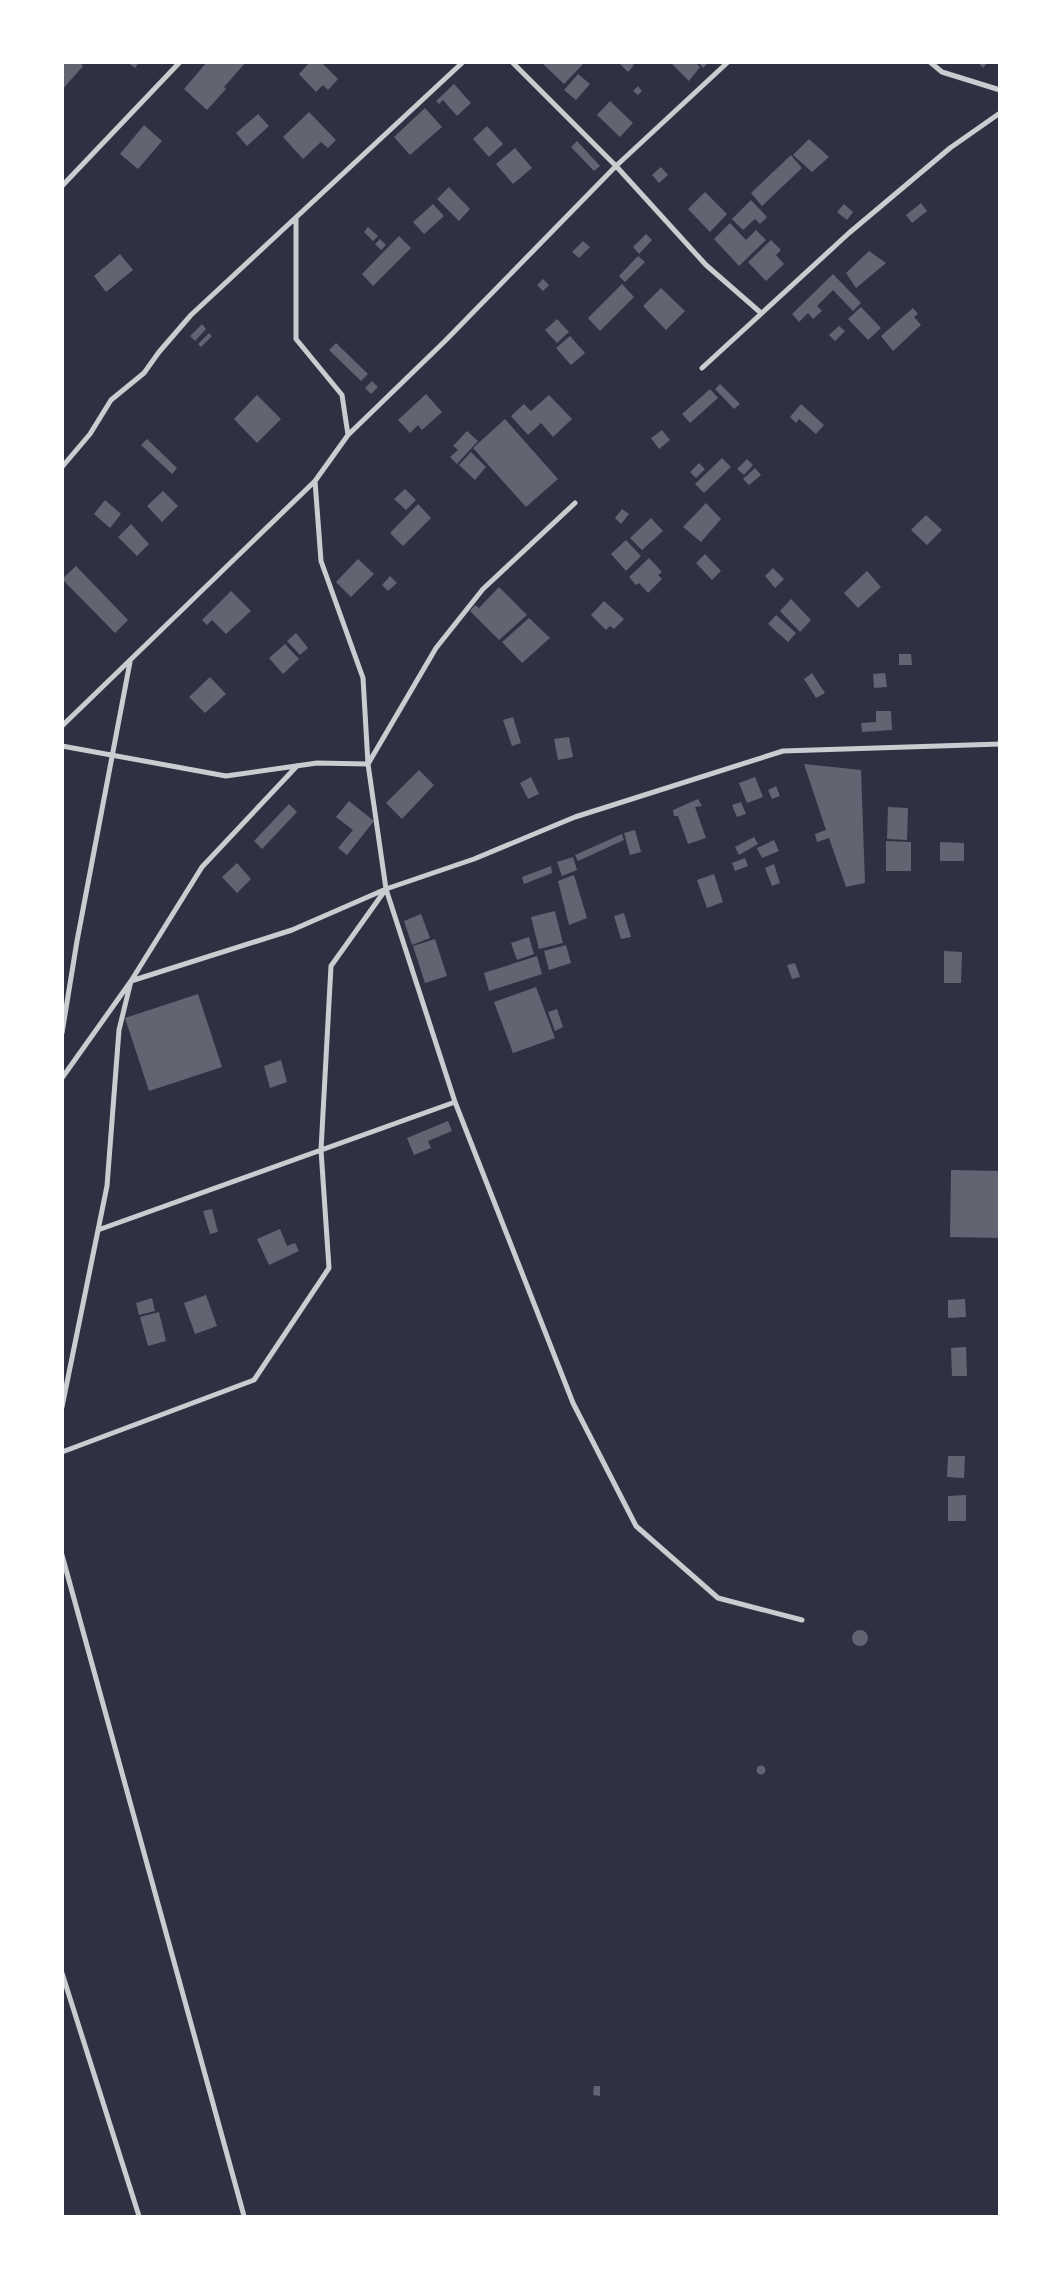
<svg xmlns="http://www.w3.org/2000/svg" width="1062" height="2279" viewBox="0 0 1062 2279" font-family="Rubik,sans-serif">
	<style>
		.building { fill: #626471 }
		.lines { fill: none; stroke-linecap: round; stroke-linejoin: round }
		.minor { stroke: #caccd0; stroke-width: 5 }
	</style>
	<rect width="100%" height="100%" fill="#2d3142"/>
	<path class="building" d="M 62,62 L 79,62 L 83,66 L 62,90 Z
		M 127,62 L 139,62 L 135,68 Z
		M 207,62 L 246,62 L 224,87 L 226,89 L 207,110 L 184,89 Z
		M 310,62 L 321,62 L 338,79 L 328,90 L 323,85 L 316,92 L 299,74 Z
		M 541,62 L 585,62 L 564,84 Z
		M 618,62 L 631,62 L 634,65 L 628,72 Z
		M 670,62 L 695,62 L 700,67 L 689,81 Z
		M 698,62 L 709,62 L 703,68 Z
		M 978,62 L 988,62 L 983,68 Z
		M 578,74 L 590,84 L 576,100 L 564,90 Z
		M 454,84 L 471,103 L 457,116 L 443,100 L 439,104 L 436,101 Z
		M 638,86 L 642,91 L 638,95 L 633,91 Z
		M 610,101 L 633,123 L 620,137 L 597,115 Z
		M 425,108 L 442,127 L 410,155 L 394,137 Z
		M 309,112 L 336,140 L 328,148 L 321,142 L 303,159 L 283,137 Z
		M 258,114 L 269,126 L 247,146 L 236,133 Z
		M 144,125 L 162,141 L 138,169 L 120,154 Z
		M 487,126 L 503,144 L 489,157 L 473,139 Z
		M 809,139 L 829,157 L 812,172 L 793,155 Z
		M 577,141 L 600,166 L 594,171 L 571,147 Z
		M 515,148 L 532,168 L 513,184 L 496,164 Z
		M 791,155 L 802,168 L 762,206 L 751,193 Z
		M 661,167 L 668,175 L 659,183 L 652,175 Z
		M 449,187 L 470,209 L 459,221 L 437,199 Z
		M 705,192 L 727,214 L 710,232 L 688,209 Z
		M 751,200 L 767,217 L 760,224 L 755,219 L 743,230 L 732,219 Z
		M 921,203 L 927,211 L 912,223 L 906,215 Z
		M 433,204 L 444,216 L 424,234 L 413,222 Z
		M 844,204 L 853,212 L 847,220 L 837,212 Z
		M 730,223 L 746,240 L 756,230 L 766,240 L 739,266 L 714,239 Z
		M 368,227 L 378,236 L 373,241 L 364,232 Z
		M 646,234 L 652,240 L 639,254 L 633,247 Z
		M 399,236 L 411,248 L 373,286 L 362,274 Z
		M 380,239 L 386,245 L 381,250 L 375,244 Z
		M 771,240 L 781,250 L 776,255 L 784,264 L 766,281 L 748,262 Z
		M 583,241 L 590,247 L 579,258 L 572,252 Z
		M 869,251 L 886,263 L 856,288 L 846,273 Z
		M 120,254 L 133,270 L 106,292 L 94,276 Z
		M 638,256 L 645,262 L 625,282 L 619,276 Z
		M 833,274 L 861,303 L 853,311 L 833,290 L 817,306 L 822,311 L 813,319 L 808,313 L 799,322 L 792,314 Z
		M 543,279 L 549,285 L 543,291 L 537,285 Z
		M 622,284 L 634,297 L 600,331 L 588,318 Z
		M 661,288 L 685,311 L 666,330 L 643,306 Z
		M 861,307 L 881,328 L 868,340 L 848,319 Z
		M 913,308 L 918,314 L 914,317 L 921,325 L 893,351 L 881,336 Z
		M 557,319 L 569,332 L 557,343 L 545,330 Z
		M 202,324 L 206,329 L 195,341 L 190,336 Z
		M 839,326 L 845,331 L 835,341 L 829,335 Z
		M 209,333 L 212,336 L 201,347 L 198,344 Z
		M 570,336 L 585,353 L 571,365 L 556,348 Z
		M 336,343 L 368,374 L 361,381 L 329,350 Z
		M 372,381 L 378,387 L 371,394 L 365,388 Z
		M 720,384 L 740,404 L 734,409 L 715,389 Z
		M 710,389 L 718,398 L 690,423 L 682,414 Z
		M 426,394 L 442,412 L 422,430 L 418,425 L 410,433 L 398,420 Z
		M 257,395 L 281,419 L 257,443 L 234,419 Z
		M 549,395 L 572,419 L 553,437 L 541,423 L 528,435 L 511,416 L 524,404 L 531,411 Z
		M 801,404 L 824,425 L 816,434 L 799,419 L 796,423 L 790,417 Z
		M 505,419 L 558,479 L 526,507 L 473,448 Z
		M 662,430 L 670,440 L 659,449 L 651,438 Z
		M 467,431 L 478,441 L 457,464 L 450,457 L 458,450 L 453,446 Z
		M 147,439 L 177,468 L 172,474 L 141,445 Z
		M 471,452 L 486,467 L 475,480 L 459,465 Z
		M 722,458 L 731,467 L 704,493 L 695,484 Z
		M 747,459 L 753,465 L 744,475 L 737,469 Z
		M 699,463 L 705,469 L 696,478 L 690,472 Z
		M 755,468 L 761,475 L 749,485 L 743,479 Z
		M 405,489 L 416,500 L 406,510 L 394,499 Z
		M 163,491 L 178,506 L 162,522 L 147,506 Z
		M 105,500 L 121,514 L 110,528 L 94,514 Z
		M 706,503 L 721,519 L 701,542 L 683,527 Z
		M 418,504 L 431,518 L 403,546 L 390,533 Z
		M 622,509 L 629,514 L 621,524 L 615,518 Z
		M 926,515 L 942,530 L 927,545 L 911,530 Z
		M 651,518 L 663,531 L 642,550 L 630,538 Z
		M 131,524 L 149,544 L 137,556 L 118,537 Z
		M 626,540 L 641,556 L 626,571 L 611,554 Z
		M 705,554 L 721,571 L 712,580 L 696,563 Z
		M 649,558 L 662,572 L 658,575 L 662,579 L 648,593 L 639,583 L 636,585 L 629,577 Z
		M 358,559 L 374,574 L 351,597 L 336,582 Z
		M 76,566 L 128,620 L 115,633 L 62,579 Z
		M 773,568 L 784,579 L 775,588 L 765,576 Z
		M 867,571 L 881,587 L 858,608 L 844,593 Z
		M 390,576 L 397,583 L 388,591 L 382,585 Z
		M 499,587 L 527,615 L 499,640 L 470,611 L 475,605 L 479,608 Z
		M 231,591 L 251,611 L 226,634 L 212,620 L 207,625 L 202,620 Z
		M 791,599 L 811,620 L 800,632 L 780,611 Z
		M 604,601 L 624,619 L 614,629 L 610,626 L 606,630 L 591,615 Z
		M 776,615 L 796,633 L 788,642 L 768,624 Z
		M 529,618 L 550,638 L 522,663 L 502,642 Z
		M 296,633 L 308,648 L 300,655 L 287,641 Z
		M 285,644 L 299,659 L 283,674 L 269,658 Z
		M 899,654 L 911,654 L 912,665 L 899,665 Z
		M 812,673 L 825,693 L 816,698 L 804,679 Z
		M 885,673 L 887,687 L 874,688 L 873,674 Z
		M 210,677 L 226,694 L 205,713 L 189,697 Z
		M 876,711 L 891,711 L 892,730 L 862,732 L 861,723 L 876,722 Z
		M 513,717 L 521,743 L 512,746 L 503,720 Z
		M 569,737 L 573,757 L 558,760 L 554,739 Z
		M 804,764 L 861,770 L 865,883 L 846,887 L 829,838 L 817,842 L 815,834 L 826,830 Z
		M 419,770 L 434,785 L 402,819 L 386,803 Z
		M 531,777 L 539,794 L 528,799 L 520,783 Z
		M 755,777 L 763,797 L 747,803 L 739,783 Z
		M 776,786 L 780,796 L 772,799 L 768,790 Z
		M 698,799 L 702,806 L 695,807 L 706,838 L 688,844 L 678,816 L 674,816 L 673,810 Z
		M 349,801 L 374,821 L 347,855 L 338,848 L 353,830 L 336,817 Z
		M 741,802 L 746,814 L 737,817 L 732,805 Z
		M 289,804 L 297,812 L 262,849 L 254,841 Z
		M 888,807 L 908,808 L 907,840 L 887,839 Z
		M 635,830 L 641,852 L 630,855 L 624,833 Z
		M 622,834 L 624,840 L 578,861 L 575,855 Z
		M 754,837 L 758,844 L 739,855 L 735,847 Z
		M 774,840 L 779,851 L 762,858 L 757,848 Z
		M 886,841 L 911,842 L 911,871 L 886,871 Z
		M 940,842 L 964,843 L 964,861 L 940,861 Z
		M 573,857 L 577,870 L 562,876 L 557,862 Z
		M 745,858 L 748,866 L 735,871 L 732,863 Z
		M 237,863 L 251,879 L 237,893 L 222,877 Z
		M 774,864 L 780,883 L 772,886 L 765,868 Z
		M 551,866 L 552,873 L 524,884 L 522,877 Z
		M 714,874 L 723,902 L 707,908 L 697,880 Z
		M 574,875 L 587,918 L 569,925 L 558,881 Z
		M 555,911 L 563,943 L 539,949 L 531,917 Z
		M 624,913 L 631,937 L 621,939 L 614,916 Z
		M 421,914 L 430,938 L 412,945 L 404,921 Z
		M 529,937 L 534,954 L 517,960 L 511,943 Z
		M 435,939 L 447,976 L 425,983 L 413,946 Z
		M 566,945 L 571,963 L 549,970 L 544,951 Z
		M 944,951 L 962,952 L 961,983 L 944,983 Z
		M 537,956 L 542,974 L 489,991 L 484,973 Z
		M 795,963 L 800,977 L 792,979 L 787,965 Z
		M 536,987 L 555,1038 L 513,1053 L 494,1002 Z
		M 198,994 L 222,1067 L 149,1091 L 125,1018 Z
		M 557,1009 L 563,1027 L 555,1031 L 548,1012 Z
		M 281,1060 L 287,1082 L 270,1088 L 264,1066 Z
		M 448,1121 L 452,1131 L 428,1141 L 431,1148 L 414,1155 L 407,1138 Z
		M 951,1170 L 1000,1171 L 1000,1238 L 950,1237 Z
		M 212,1209 L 218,1232 L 210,1234 L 203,1211 Z
		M 280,1229 L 287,1246 L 295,1243 L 299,1251 L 269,1265 L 257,1239 Z
		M 206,1295 L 217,1326 L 195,1334 L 184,1303 Z
		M 152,1298 L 155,1311 L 139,1315 L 136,1303 Z
		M 965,1299 L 966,1317 L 948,1318 L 948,1300 Z
		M 159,1312 L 166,1341 L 148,1346 L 140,1317 Z
		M 966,1347 L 967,1376 L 952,1376 L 951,1348 Z
		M 948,1456 L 965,1456 L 964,1478 L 947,1477 Z
		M 966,1495 L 966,1521 L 948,1521 L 948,1496 Z
		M852 1638a8 8 0 1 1 16 0a8 8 0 1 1-16 0Z
		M756.5 1770a4.5 4.5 0 1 1 9 0a4.5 4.5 0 1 1-9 0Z
		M 594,2086 L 600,2086 L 600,2096 L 593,2095 Z"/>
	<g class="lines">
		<path class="minor" d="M 728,62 L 616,166 L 706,265 L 761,313
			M 930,62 L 942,72 L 1000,90
			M 62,186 L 180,62
			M 296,218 L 296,339 L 342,395 L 348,435
			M 702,368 L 849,233 L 950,148 L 1000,113
			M 62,467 L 90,434 L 111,400 L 144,373 L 159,352 L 191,315 L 463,62
			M 575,503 L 483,589 L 436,648 L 368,764 L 386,889 L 455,1102 L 573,1403 L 636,1526 L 718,1598 L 802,1620
			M 62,726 L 315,481
			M 62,746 L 226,776 L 317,763 L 368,764 L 363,678 L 321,561 L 315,481 L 348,435 L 445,341 L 616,166 L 512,62
			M 62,1033 L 77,941 L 130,662
			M 62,1078 L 131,981 L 292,930 L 386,889 L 474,859 L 575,817 L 783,751 L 1000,744
			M 98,1230 L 455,1102
			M 62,1407 L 107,1186 L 119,1030 L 131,981 L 202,867 L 297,766
			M 62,1452 L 254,1380 L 329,1268 L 321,1150 L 331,966 L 386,889
			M 62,1555 L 244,2216
			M 62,1973 L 139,2216"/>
	</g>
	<rect width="1062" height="2279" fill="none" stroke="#ffffff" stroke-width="128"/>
</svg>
